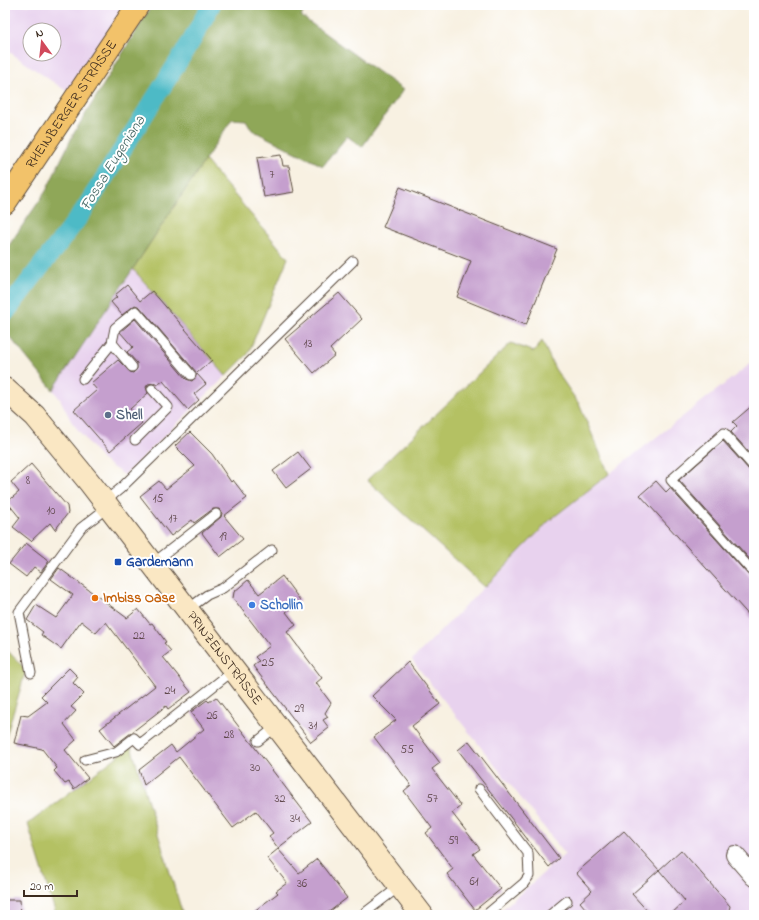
<svg xmlns="http://www.w3.org/2000/svg" width="759" height="920" viewBox="0 0 759 920" font-family="'Indie Flower',sans-serif">
	<style>
		.built { fill: #e8d2ee; fill-rule: evenodd }
		.green { fill: #b4c163; stroke: #787640 }
		.forest { fill: #8fa759; stroke: #65683c }
		.lines { fill: none; stroke-linecap: round; stroke-linejoin: round }
		.canal { stroke: #4dbac6; stroke-width: 19 }
		.building { fill: #c59fce }
		.lane-casing { stroke: #57483b; stroke-width: 11 }
		.street-casing { stroke: #57483b; stroke-width: 20 }
		.secondary-casing { stroke: #57483b; stroke-width: 24 }
		.primary-casing { stroke: #57483b; stroke-width: 24 }
		.lane { stroke: #fff; stroke-width: 9 }
		.street { stroke: #fff; stroke-width: 18 }
		.secondary { stroke: #fae7c3; stroke-width: 22 }
		.primary { stroke: #f2c26a; stroke-width: 22 }
		.service-dot { fill: #5c6f8a; stroke: #fff; stroke-width: 1.5 }
		.transit-dot { fill: #1a4fb4; stroke: #fff; stroke-width: 1.5 }
		.food-dot { fill: #e8710a; stroke: #fff; stroke-width: 1.5 }
		.shop-dot { fill: #3f7fe0; stroke: #fff; stroke-width: 1.5 }
		.labels { text-anchor: middle; dominant-baseline: central; stroke-width: 4; stroke-linejoin: round; paint-order: stroke }
		.number-label { font-size: 12px; fill: #5e474a }
		.street-label { font-size: 14px; fill: #3b2a1e; stroke: #fff }
		.service-label { font-size: 14px; font-weight: bold; fill: #4e5e75; stroke: #fff; text-anchor: start }
		.transit-label { font-size: 14px; font-weight: bold; fill: #164399; stroke: #fff; text-anchor: start }
		.food-label { font-size: 14px; font-weight: bold; fill: #c56008; stroke: #fff; text-anchor: start }
		.shop-label { font-size: 14px; font-weight: bold; fill: #366cbe; stroke: #fff; text-anchor: start }
		.water-label { font-size: 15px; font-style: italic; fill: #426461; stroke: #fff }
	</style>
	<rect width="100%" height="100%" fill="#fff"/>
	<filter id="ink" filterUnits="userSpaceOnUse"><feTurbulence type="fractalNoise" baseFrequency=".025" numOctaves="2"/><feDisplacementMap in="SourceGraphic" scale="8" xChannelSelector="R" yChannelSelector="G"/><feConvolveMatrix kernelMatrix="1 2 1 2 8 2 1 2 1" color-interpolation-filters="sRGB"/></filter>
	<filter id="wash" filterUnits="userSpaceOnUse"><feTurbulence type="fractalNoise" baseFrequency=".012" numOctaves="4" result="noise"/><feDisplacementMap in="SourceGraphic" scale="16" xChannelSelector="R" yChannelSelector="G"/><feGaussianBlur stdDeviation="0.9" result="paint"/><feColorMatrix in="noise" values="0 0 0 0 0 0 0 0 0 0 0 0 0 0 0 0 0 1.4 0 .05"/><feComposite in="paint" operator="in"/></filter>
	<g filter="url(#wash)">
		<rect width="100%" height="100%" fill="#f8f1e2"/>
		<path class="built" d="M 5,5 L 138,5 L 75,97 L 5,49 ZM 30,30 L 54,30 L 54,54 L 30,54 Z
			M 133,269 L 226,376 L 124,475 L 102,460 L 71,421 L 60,399 L 53,390 Z
			M 754,361 L 754,915 L 496,915 L 565,854 L 412,660 L 550,520 Z"/>
		<path class="green" d="M 205,160 L 288,258 L 248,354 L 226,376 L 133,269 Z
			M 542,341 L 555,369 L 579,404 L 609,474 L 550,520 L 485,587 L 367,480 L 511,343 L 534,352 Z
			M 5,648 L 26,670 L 5,740 Z
			M 131,746 L 183,915 L 56,915 L 28,824 Z"/>
		<path class="forest" d="M 152,5 L 308,5 L 301,16 L 403,90 L 362,147 L 347,136 L 323,166 L 252,130 L 246,120 L 232,119 L 53,390 L 5,331 L 5,251 L 46,191 L 74,133 Z"/>
		<g class="lines">
			<path class="canal" d="M 5,313 L 82,213 L 192,40 L 211,5"/>
		</g>
		<g id="blocks">
			<path class="building" d="M 281,155 L 283,166 L 289,166 L 294,192 L 264,197 L 257,158 Z
				M 400,187 L 557,249 L 526,325 L 457,297 L 471,261 L 383,227 Z
				M 127,285 L 140,301 L 152,291 L 212,360 L 197,373 L 140,307 L 135,305 L 122,315 L 111,302 L 117,297 L 115,295 Z
				M 339,293 L 362,319 L 330,349 L 335,355 L 314,373 L 285,339 Z
				M 135,319 L 186,379 L 192,381 L 197,374 L 206,384 L 194,394 L 199,400 L 188,410 L 163,381 L 157,385 L 154,383 L 148,384 L 146,387 L 148,393 L 130,409 L 142,423 L 110,451 L 74,410 L 97,390 L 91,383 L 118,360 L 130,372 L 133,373 L 137,369 L 137,363 L 127,352 L 133,347 L 120,332 Z
				M 754,404 L 754,458 L 731,432 L 737,426 L 733,422 Z
				M 190,432 L 212,454 L 231,482 L 233,480 L 247,498 L 224,516 L 243,539 L 220,557 L 202,533 L 221,517 L 222,513 L 219,509 L 213,509 L 194,523 L 192,520 L 171,536 L 140,496 L 159,481 L 166,489 L 195,466 L 175,446 Z
				M 723,441 L 750,471 L 754,473 L 754,564 L 679,480 Z
				M 298,452 L 311,469 L 286,488 L 273,471 Z
				M 31,464 L 67,506 L 68,513 L 55,530 L 50,523 L 31,541 L 13,527 L 20,518 L 7,502 L 19,492 L 11,482 Z
				M 656,481 L 666,492 L 670,488 L 750,577 L 754,579 L 754,621 L 640,495 Z
				M 26,543 L 49,561 L 41,572 L 34,567 L 26,577 L 9,564 Z
				M 59,568 L 127,618 L 138,609 L 150,624 L 152,623 L 166,642 L 164,643 L 171,651 L 163,657 L 191,692 L 168,709 L 166,706 L 114,746 L 100,729 L 155,686 L 106,622 L 96,633 L 81,621 L 61,649 L 41,635 L 43,632 L 27,620 L 36,605 L 56,618 L 73,595 L 51,579 Z
				M 282,576 L 300,600 L 286,612 L 296,625 L 287,632 L 322,678 L 316,683 L 331,703 L 325,713 L 328,717 L 323,720 L 329,728 L 311,742 L 253,666 L 259,661 L 255,657 L 270,646 L 233,598 L 234,592 L 248,580 L 259,594 Z
				M 408,662 L 440,704 L 412,726 L 440,763 L 432,769 L 461,806 L 452,813 L 480,849 L 473,854 L 501,889 L 475,910 L 447,874 L 453,869 L 426,833 L 432,828 L 404,791 L 411,785 L 374,737 L 396,720 L 372,696 Z
				M 69,668 L 78,677 L 73,683 L 84,694 L 71,707 L 76,711 L 64,724 L 76,740 L 65,750 L 88,778 L 74,789 L 69,782 L 65,784 L 54,771 L 57,768 L 42,749 L 14,743 L 21,715 L 28,716 L 47,702 L 41,696 Z
				M 216,697 L 312,822 L 278,848 L 269,836 L 273,833 L 256,811 L 233,828 L 179,757 L 144,785 L 139,770 L 171,745 L 176,752 L 204,729 L 191,712 L 207,700 L 209,702 Z
				M 469,741 L 559,858 L 549,867 L 458,750 Z
				M 624,831 L 659,870 L 632,894 L 651,915 L 591,915 L 580,902 L 592,891 L 576,873 Z
				M 278,849 L 299,873 L 317,859 L 347,898 L 325,915 L 249,915 L 278,893 L 276,891 L 287,883 L 267,858 Z
				M 681,850 L 730,906 L 728,915 L 670,915 L 685,901 L 659,870 Z
				M 5,900 L 20,900 L 21,915 L 5,915 Z"/>
		</g>
	</g>
	<g filter="url(#ink)">
		<use href="#blocks" fill-opacity="0" stroke="#57483b" stroke-width="1"/>
		<g class="lines">
			<defs>
				<path id="lane" d="M 112,343 L 132,367
					M 83,379 L 112,343 L 115,328 L 136,311 L 191,375
					M 135,440 L 168,407 L 152,389
					M 754,467 L 724,433 L 671,480 L 754,573
					M 104,502 L 120,489 L 353,261
					M 152,564 L 216,514
					M 187,610 L 207,595 L 223,588 L 272,550
					M 31,673 L 19,612 L 81,528 L 108,507
					M 258,741 L 277,726
					M 85,760 L 116,752 L 134,738 L 140,744 L 234,670
					M 479,789 L 528,853 L 529,876 L 524,883 L 486,915
					M 362,915 L 400,886
					M 550,915 L 567,901"/>
				<path id="street" d="M 735,855 L 754,877"/>
				<g id="secondary">
					<path id="s1" d="M 5,389 L 35,416 L 90,483 L 422,915"/>
				</g>
				<g id="primary">
					<path id="s2" d="M 5,203 L 138,5"/>
				</g>
			</defs>
			<use href="#lane" class="lane-casing"/>
			<use href="#street" class="street-casing"/>
			<use href="#secondary" class="secondary-casing"/>
			<use href="#primary" class="primary-casing"/>
			<use href="#lane" class="lane"/>
			<use href="#street" class="street"/>
			<use href="#secondary" class="secondary"/>
			<use href="#primary" class="primary"/>
		</g>
	</g>
	<circle class="service-dot" cx="108" cy="415" r="4"/>
	<rect class="transit-dot" x="114" y="558" width="8" height="8" rx="2"/>
	<circle class="food-dot" cx="95" cy="598" r="4"/>
	<circle class="shop-dot" cx="252" cy="605" r="4"/>
	<g class="labels">
		<g class="number-label">
			<text x="272" y="175">7</text>
			<text x="308" y="344">13</text>
			<text x="28" y="481">8</text>
			<text x="158" y="499">15</text>
			<text x="51" y="511">10</text>
			<text x="173" y="519">17</text>
			<text x="223" y="537">19</text>
			<text x="139" y="636">22</text>
			<text x="268" y="663">25</text>
			<text x="170" y="691">24</text>
			<text x="299" y="709">29</text>
			<text x="212" y="716">26</text>
			<text x="313" y="726">31</text>
			<text x="229" y="735">28</text>
			<text x="407" y="750">55</text>
			<text x="255" y="768">30</text>
			<text x="280" y="799">32</text>
			<text x="432" y="799">57</text>
			<text x="295" y="819">34</text>
			<text x="453" y="841">59</text>
			<text x="474" y="882">61</text>
			<text x="302" y="884">36</text>
		</g>
		<g class="street-label">
			<text stroke="none"><textPath href="#s2" startOffset="119">RHEINBERGER STRASSE</textPath></text>
			<text stroke="none"><textPath href="#s1" startOffset="348">PRINZENSTRASSE</textPath></text>
		</g>
		<g class="service-label">
			<text x="116" y="415">Shell</text>
		</g>
		<g class="transit-label">
			<text x="126" y="562">Gardemann</text>
		</g>
		<g class="food-label">
			<text x="103" y="598">Imbiss Oase</text>
		</g>
		<g class="shop-label">
			<text x="260" y="605">Schollin</text>
		</g>
		<g class="water-label">
			<text transform="translate(113 163) rotate(-58)">Fossa Eugeniana</text>
		</g>
	</g>
	<rect width="759" height="920" fill="none" stroke="#fff" stroke-width="20"/>
	<g transform="translate(42 42) rotate(345)"><circle r="19" fill="#ffffff" stroke="#b1aaa5"/>
	<path d="M0-3L7 15L0 10L-7 15Z" fill="#d1495b"/>
	<text y="-6" font-size="11" font-weight="bold" text-anchor="middle" fill="#3b2a1e">N</text>
	</g>
	<path d="M24 890v6h53v-6" fill="none" stroke="#3b2a1e" stroke-width="2"/>
	<text x="30" y="890" font-size="12" fill="#3b2a1e" stroke="#ffffff" stroke-width="3" paint-order="stroke">20 m</text>
</svg>
